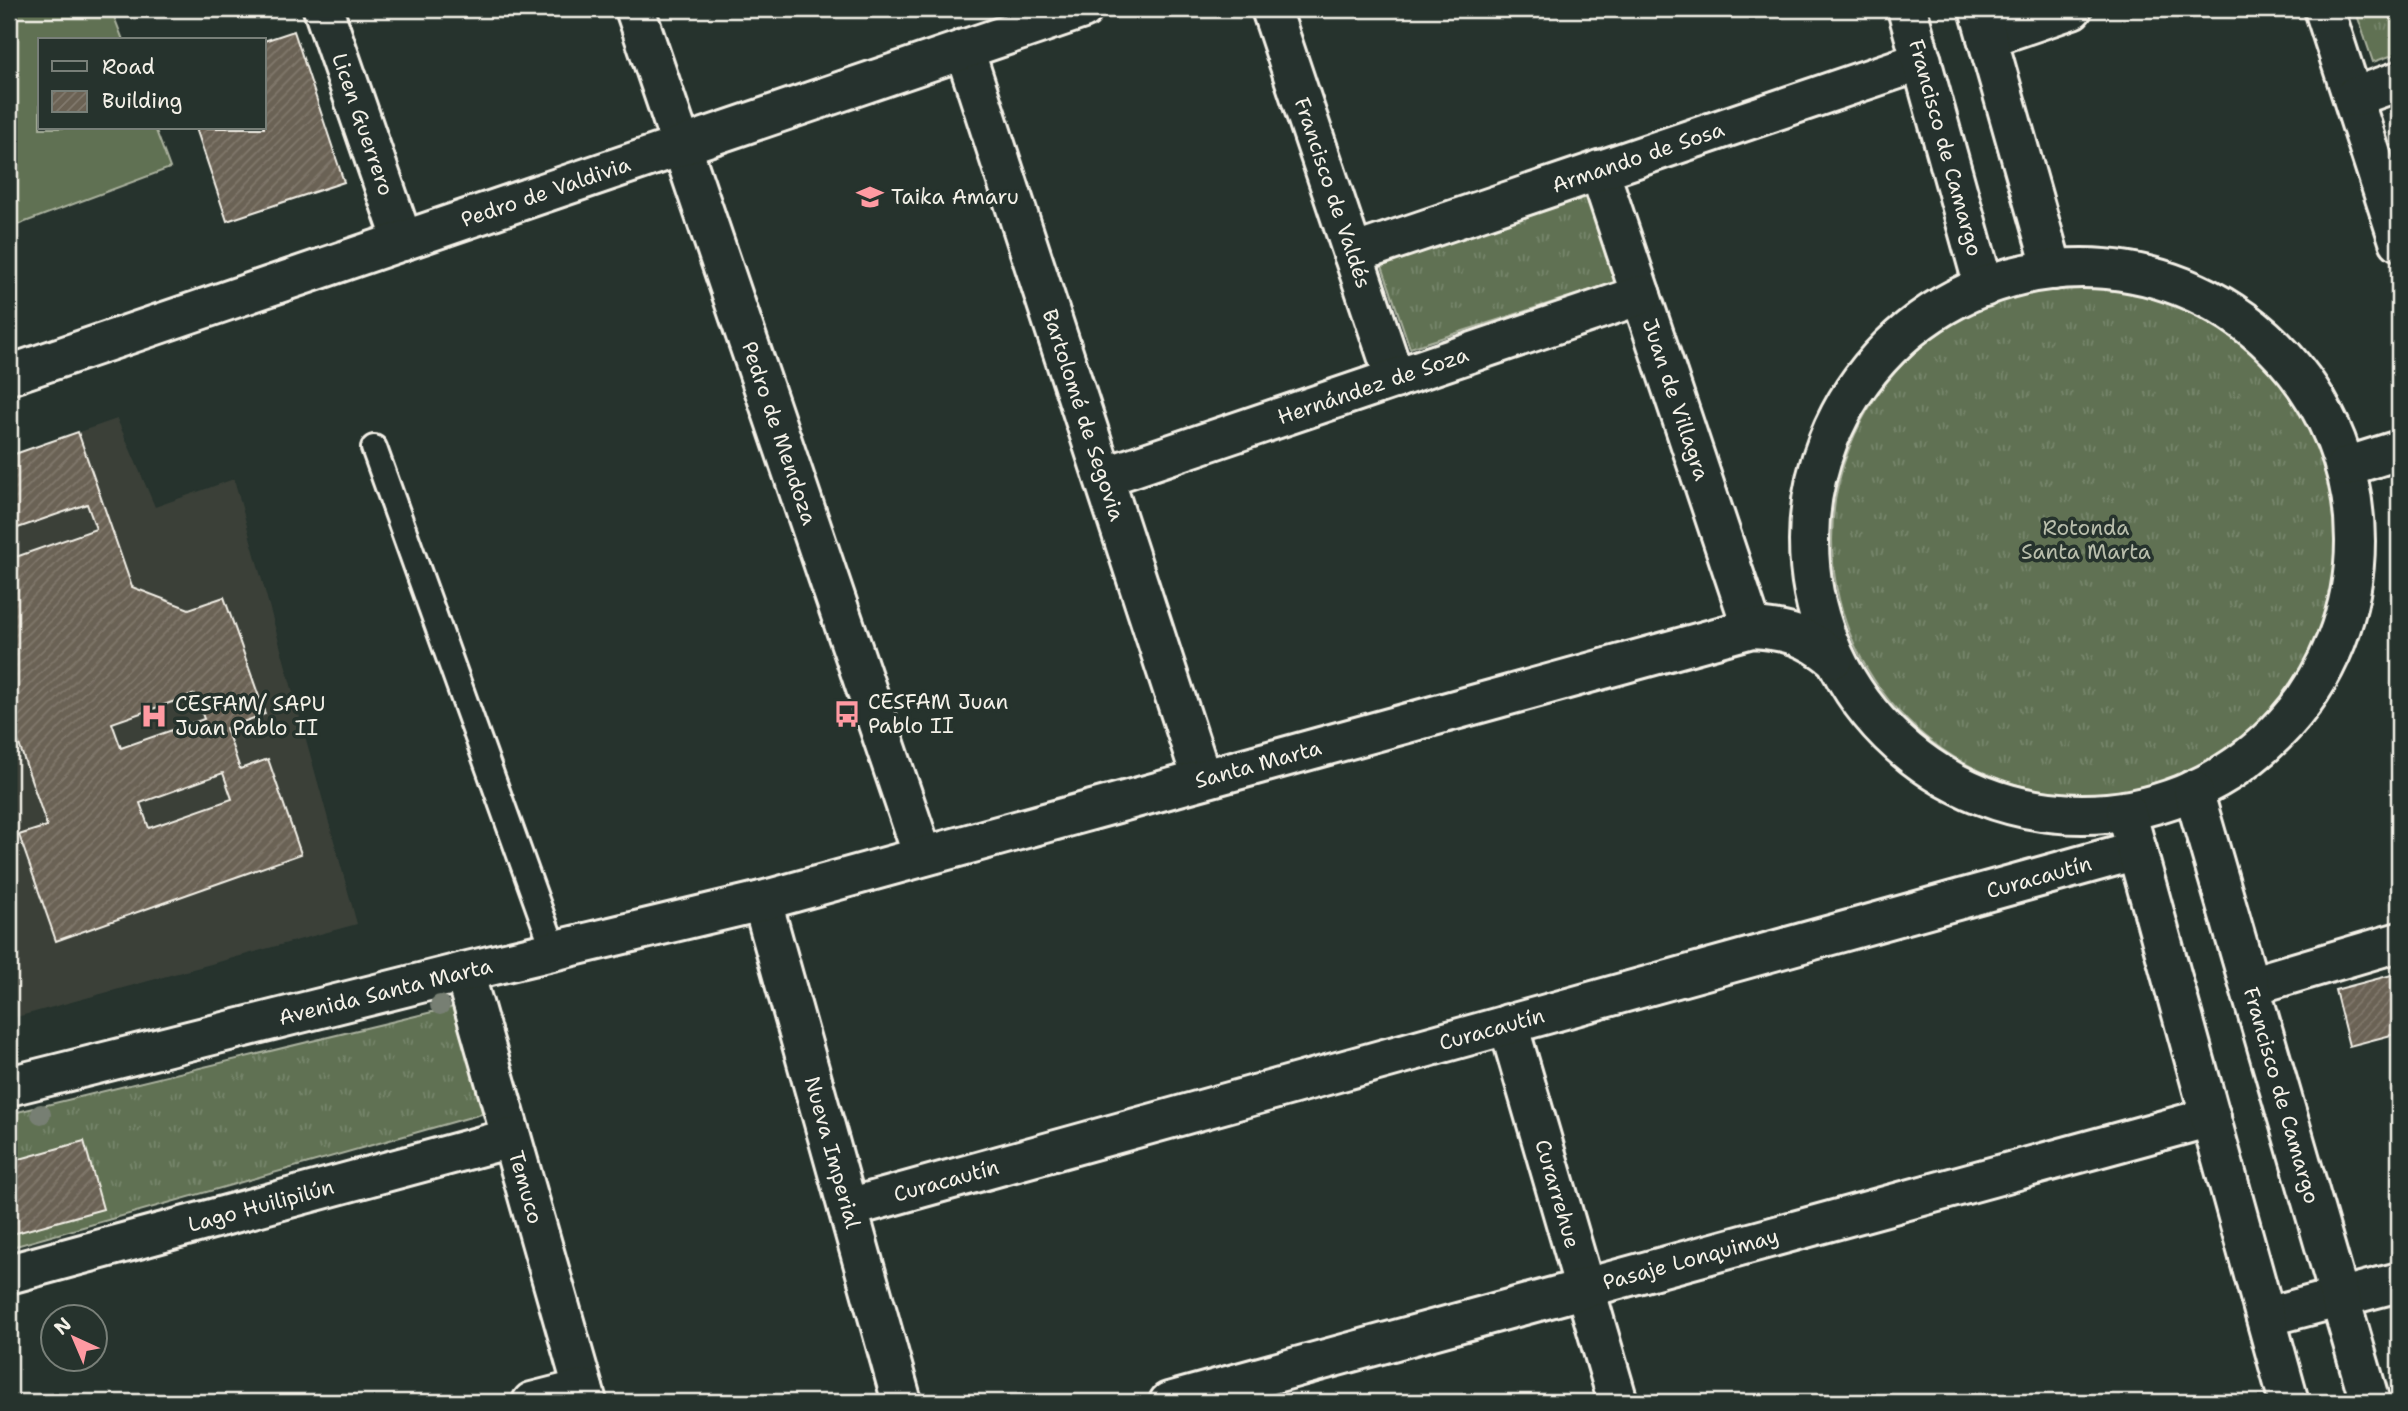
<svg xmlns="http://www.w3.org/2000/svg" width="2408" height="1411" viewBox="0 0 2408 1411" font-family="'Shantell Sans',sans-serif">
	<style>
		.built { fill: #3b4139 }
		.grass { fill: url(#grass-tufts); stroke: #aab19e; stroke-width: 2 }
		.pitch { fill: #607153; stroke: #aab19e; stroke-width: 2 }
		.building { fill: url(#building-hatch); stroke: #f4f1e8; stroke-width: 2; fill-rule: evenodd }
		.lines { fill: none; stroke-linecap: round; stroke-linejoin: round }
		.lane-casing { stroke: #f4f1e8; stroke-width: 30 }
		.street-casing { stroke: #f4f1e8; stroke-width: 44 }
		.secondary-casing { stroke: #f4f1e8; stroke-width: 44 }
		.lane { stroke: #26332d; stroke-width: 24 }
		.street { stroke: #26332d; stroke-width: 38 }
		.secondary { stroke: #26332d; stroke-width: 38 }
		.tree { fill: #777f73 }
		.labels { text-anchor: middle; dominant-baseline: central; stroke-width: 7; stroke-linejoin: round; paint-order: stroke }
		.street-label { font-size: 21px; fill: #f4f1e8; stroke: #26332d }
		.poi-label { font-size: 21px; fill: #f4f1e8; stroke: #26332d; text-anchor: start }
		.park-label { font-size: 21px; fill: #b9beac; stroke: #26332d }
	</style>
	<defs>
		<pattern id="grass-tufts" width="24" height="20" patternUnits="userSpaceOnUse" patternTransform="scale(1.75)"><rect width="24" height="20" fill="#607153"/><path d="M3 7l-1-3M5 7V3M7 7l1-3M15 17l-1-3M17 17v-4M19 17l1-3" fill="none" stroke="#77866c"/></pattern>
		<pattern id="building-hatch" width="6" height="6" patternUnits="userSpaceOnUse" patternTransform="scale(1.75)"><rect width="6" height="6" fill="#6b6254"/><path d="M-1 1l2-2M0 6l6-6M5 7l2-2" fill="none" stroke="#81796d"/></pattern>
	</defs>
	<rect width="100%" height="100%" fill="#26332d"/>
	<filter id="ink" filterUnits="userSpaceOnUse"><feTurbulence type="fractalNoise" baseFrequency=".0143" numOctaves="2"/><feDisplacementMap in="SourceGraphic" scale="14" xChannelSelector="R" yChannelSelector="G"/><feConvolveMatrix kernelMatrix="1 2 1 2 8 2 1 2 1" color-interpolation-filters="sRGB"/></filter>
	<g filter="url(#ink)">
		<path class="built" d="M 117,419 L 155,507 L 234,479 L 357,924 L 9,1019 L 9,456 Z"/>
		<path class="grass" d="M 2355,9 L 2399,9 L 2399,53 L 2373,62 Z
			M 1597,188 L 1625,279 L 1410,348 L 1381,263 Z
			M1832 540a254 254 0 1 1 508 0a254 254 0 1 1-508 0Z
			M 457,1006 L 485,1113 L 9,1248 L 9,1114 Z"/>
		<path class="pitch" d="M 9,9 L 111,9 L 123,40 L 40,40 L 40,128 L 155,128 L 170,168 L 9,228 Z"/>
		<path class="building" d="M 294,31 L 344,182 L 227,221 L 196,128 L 264,128 L 264,41 Z
			M 78,432 L 132,587 L 189,609 L 224,597 L 265,714 L 226,728 L 240,769 L 268,759 L 301,854 L 56,941 L 19,835 L 47,826 L 9,715 L 9,546 L 13,558 L 96,529 L 87,504 L 9,531 L 9,456 ZM 195,694 L 204,719 L 121,748 L 112,723 ZM 223,773 L 232,799 L 149,828 L 140,803 Z
			M 2399,973 L 2399,1033 L 2349,1046 L 2335,990 Z
			M 84,1141 L 103,1209 L 9,1235 L 9,1162 Z"/>
		<g class="lines">
			<defs>
				<path id="lane" d="M 374,448 L 554,950"/>
				<g id="street">
					<path id="s1" d="M 323,9 L 403,241"/>
					<path id="s2" d="M 635,9 L 923,856"/>
					<path id="s3" d="M 1271,9 L 1395,379"/>
					<path d="M 2324,9 L 2399,241"/>
					<path d="M 1987,38 L 2072,9"/>
					<path id="s4" d="M 964,49 L 1202,779"/>
					<path d="M 2354,97 L 2399,81"/>
					<path id="s5" d="M 1599,170 L 1752,628"/>
					<path id="s6" d="M 1353,254 L 1922,61"/>
					<path id="s7" d="M 9,375 L 1083,9"/>
					<path id="s8" d="M 1104,477 L 1641,295"/>
					<path id="s9" d="M 762,901 L 902,1402"/>
					<path id="s10" d="M 464,972 L 587,1402"/>
					<path d="M 2250,986 L 2399,942"/>
					<path id="s11" d="M 1508,1024 L 1618,1402"/>
					<path id="s12" d="M 848,1208 L 2137,850"/>
					<path id="s13" d="M 9,1274 L 511,1138"/>
					<path d="M 2266,1317 L 2399,1282"/>
					<path d="M 532,1402 L 583,1389"/>
					<path id="s14" d="M 1169,1402 L 2211,1117"/>
				</g>
				<g id="secondary">
					<path id="s15" d="M 1907,9 L 1984,287"/>
					<path d="M 1979,9 L 2053,270"/>
					<circle cx="2082" cy="541" r="273"/>
					<path d="M 2345,467 L 2399,450"/>
					<path id="s16" d="M 2193,790 L 2370,1402"/>
					<path d="M 2126,811 L 2289,1402"/>
					<path id="s17" d="M 9,1086 L 464,972 L 762,901 L 1752,628 C 1787,630 1807,636 1834,658"/>
				</g>
			</defs>
			<use href="#lane" class="lane-casing"/>
			<use href="#street" class="street-casing"/>
			<use href="#secondary" class="secondary-casing"/>
			<use href="#lane" class="lane"/>
			<use href="#street" class="street"/>
			<use href="#secondary" class="secondary"/>
		</g>
		<g class="tree">
			<circle cx="440" cy="1005" r="10"/>
			<circle cx="41" cy="1114" r="10"/>
		</g>
	</g>
	<defs>
		<symbol id="school-bare" viewBox="-9 -9 18 18"><path d="M0-5L7-2L0 1L-7-2ZM-4 1L0 2.5L4 1V4Q0 6-4 4Z" fill="#ff9aa2" stroke="#26332d" stroke-width="2.5" paint-order="stroke"/></symbol>
		<symbol id="bus-bare" viewBox="-9 -9 18 18"><path d="M-5-6H5V4H4V6H2V4H-2V6H-4V4H-5ZM-3.5-4V0h7V-4ZM-3.5 1.2v1.5H-2V1.2ZM2 1.2v1.5H3.5V1.2Z" fill="#ff9aa2" stroke="#26332d" stroke-width="2.5" paint-order="stroke"/></symbol>
		<symbol id="hospital-bare" viewBox="-9 -9 18 18"><path d="M-5-5h3v3.5h4V-5h3V5h-3V1.5h-4V5h-3Z" fill="#ff9aa2" stroke="#26332d" stroke-width="2.5" paint-order="stroke"/></symbol>
	</defs>
	<g fill-rule="evenodd">
		<use href="#school-bare" x="851" y="178" width="38" height="38"/>
		<use href="#bus-bare" x="828" y="695" width="38" height="38"/>
		<use href="#hospital-bare" x="135" y="697" width="38" height="38"/>
	</g>
	<g class="labels">
		<g class="street-label">
			<text stroke="none"><textPath href="#s1" startOffset="122">Licen Guerrero</textPath></text>
			<text stroke="none"><textPath href="#s15" startOffset="144">Francisco de Camargo</textPath></text>
			<text stroke="none"><textPath href="#s6" startOffset="301">Armando de Sosa</textPath></text>
			<text stroke="none"><textPath href="#s7" startOffset="567">Pedro de Valdivia</textPath></text>
			<text stroke="none"><textPath href="#s3" startOffset="194">Francisco de Valdés</textPath></text>
			<text stroke="none"><textPath href="#s8" startOffset="284">Hernández de Soza</textPath></text>
			<text stroke="none"><textPath href="#s5" startOffset="242">Juan de Villagra</textPath></text>
			<text stroke="none"><textPath href="#s4" startOffset="385">Bartolomé de Segovia</textPath></text>
			<text stroke="none"><textPath href="#s2" startOffset="448">Pedro de Mendoza</textPath></text>
			<text stroke="none"><textPath href="#s17" startOffset="1290">Santa Marta</textPath></text>
			<text stroke="none"><textPath href="#s12" startOffset="1236">Curacautín</textPath></text>
			<text stroke="none"><textPath href="#s17" startOffset="388">Avenida Santa Marta</textPath></text>
			<text stroke="none"><textPath href="#s12" startOffset="668">Curacautín</textPath></text>
			<text stroke="none"><textPath href="#s16" startOffset="318">Francisco de Camargo</textPath></text>
			<text stroke="none"><textPath href="#s9" startOffset="261">Nueva Imperial</textPath></text>
			<text stroke="none"><textPath href="#s12" startOffset="102">Curacautín</textPath></text>
			<text stroke="none"><textPath href="#s10" startOffset="224">Temuco</textPath></text>
			<text stroke="none"><textPath href="#s11" startOffset="177">Curarrehue</textPath></text>
			<text stroke="none"><textPath href="#s13" startOffset="261">Lago Huilipilún</textPath></text>
			<text stroke="none"><textPath href="#s14" startOffset="541">Pasaje Lonquimay</textPath></text>
		</g>
		<g class="poi-label">
			<text x="891" y="197">Taika Amaru</text>
			<text x="868" y="702">CESFAM Juan<tspan x="868" dy="24">Pablo II</tspan></text>
			<text x="175" y="704">CESFAM/ SAPU<tspan x="175" dy="24">Juan Pablo II</tspan></text>
		</g>
		<g class="park-label">
			<text x="2086" y="528">Rotonda<tspan x="2086" dy="24">Santa Marta</tspan></text>
		</g>
	</g>
	<rect width="2408" height="1411" fill="none" stroke="#26332d" stroke-width="35"/>
	<rect x="18" y="18" width="2373" height="1376" fill="none" stroke="#f4f1e8" stroke-width="2.5" filter="url(#ink)"/>
	<rect x="38" y="38" width="228" height="91" fill="#26332d" stroke="#787f78" stroke-width="2"/>
	<rect x="52" y="61" width="35" height="10" fill="#26332d" stroke="#787f78" stroke-width="2"/>
	<text x="102" y="74" font-size="21" fill="#f4f1e8">Road</text>
	<rect x="52" y="91" width="35" height="21" fill="url(#building-hatch)" stroke="#787f78" stroke-width="2"/>
	<text x="102" y="108" font-size="21" fill="#f4f1e8">Building</text>
	<g transform="translate(74 1338) rotate(316)"><circle r="33" fill="#26332d" stroke="#787f78" stroke-width="2"/>
	<path d="M0-5L12 26L0 18L-12 26Z" fill="#ff9aa2"/>
	<text y="-10" font-size="19" font-weight="bold" text-anchor="middle" fill="#f4f1e8">N</text>
	</g>
</svg>
